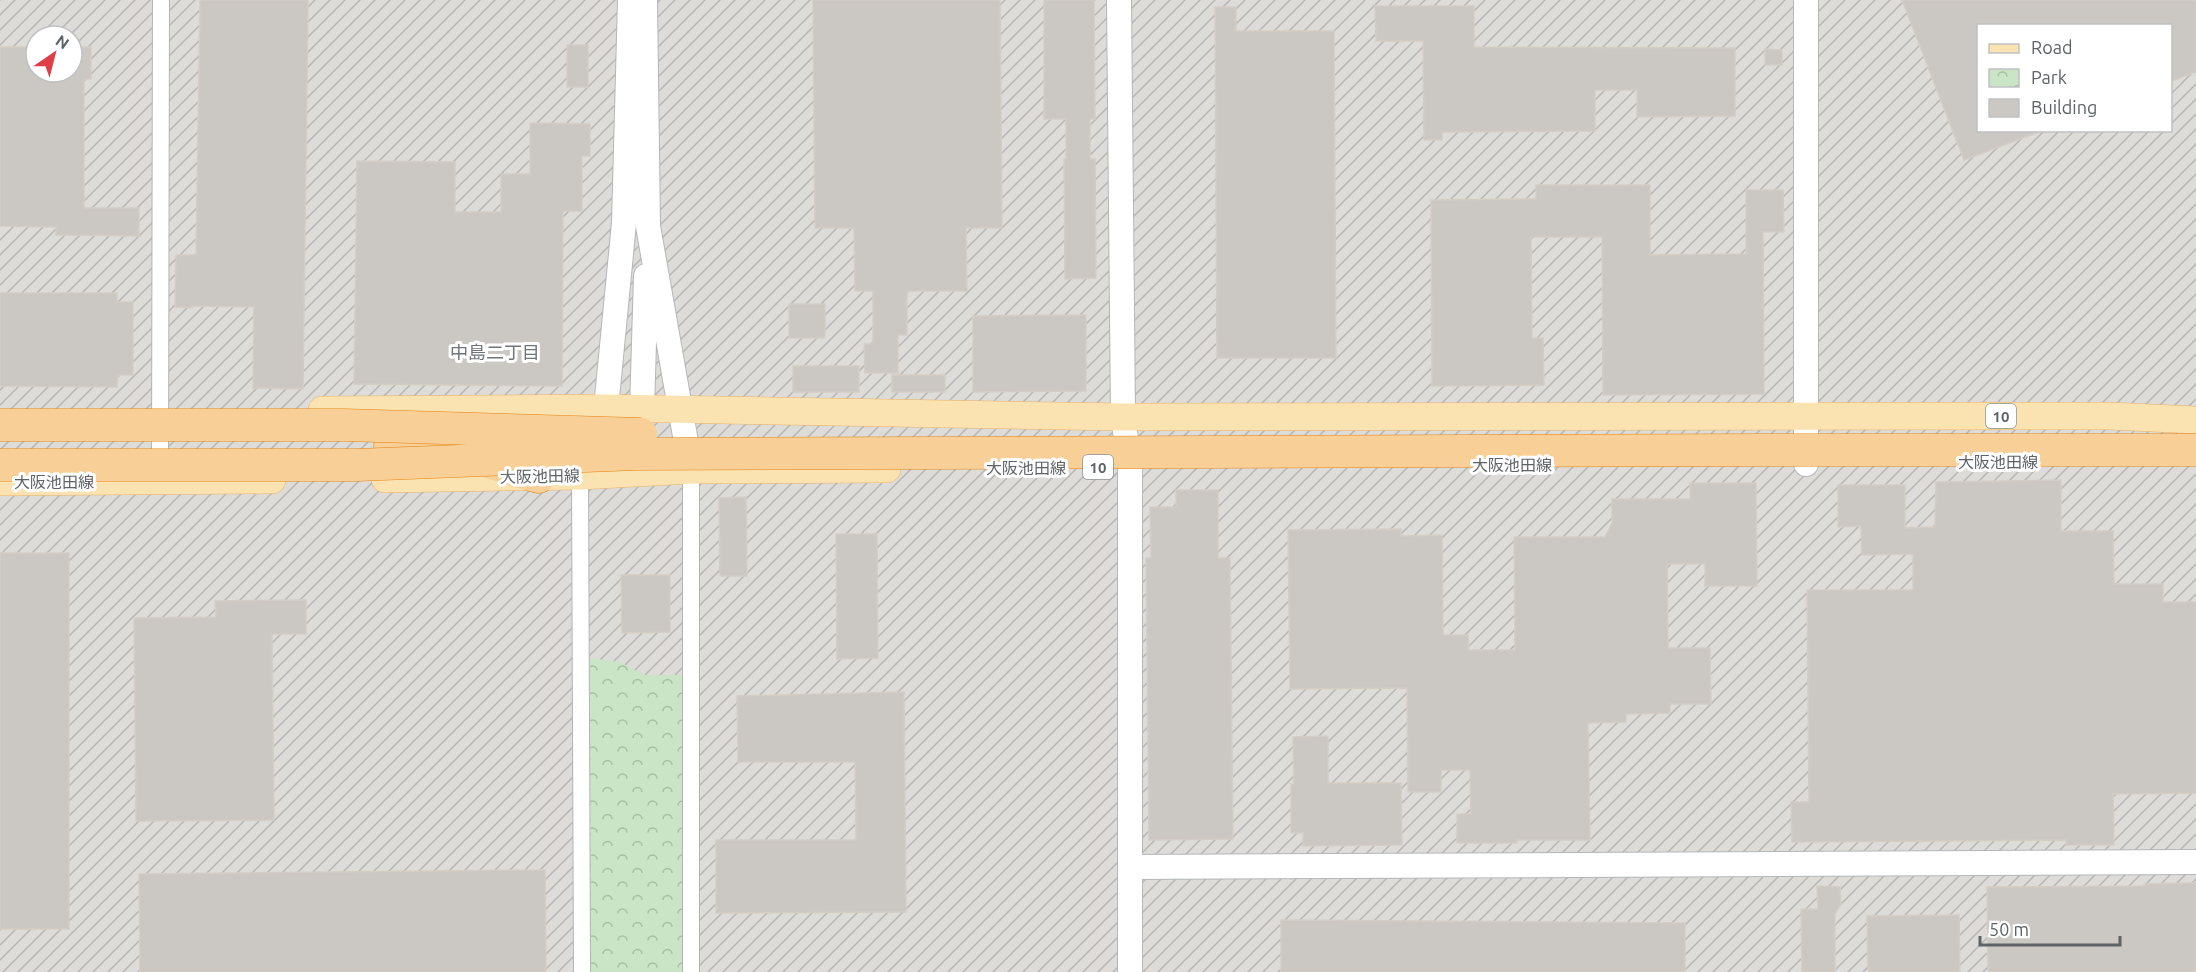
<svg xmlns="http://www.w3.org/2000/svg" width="2196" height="972" viewBox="0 0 2196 972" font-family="Ubuntu,'Noto Sans JP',sans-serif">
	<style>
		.industrial { fill: url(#industrial-furrows); fill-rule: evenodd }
		.park { fill: url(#park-crowns) }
		.building { fill: #cbc7c3; stroke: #d4cdc5; stroke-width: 1.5 }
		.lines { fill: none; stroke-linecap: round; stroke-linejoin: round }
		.street-casing { stroke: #b2b5b8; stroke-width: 18 }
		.secondary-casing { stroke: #b3b7ba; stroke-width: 26 }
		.primary-casing { stroke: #e9b066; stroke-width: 28 }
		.highway-casing { stroke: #e8820e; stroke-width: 33 }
		.street { stroke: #fff; stroke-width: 16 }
		.secondary { stroke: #fff; stroke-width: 24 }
		.primary { stroke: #fae3b1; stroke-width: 27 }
		.highway { stroke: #f7cf97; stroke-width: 32 }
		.highway-bridge-casing { stroke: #e8820e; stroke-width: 33; stroke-linecap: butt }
		.highway-bridge { stroke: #f7cf97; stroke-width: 32 }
		.labels { text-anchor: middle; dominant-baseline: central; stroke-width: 6; stroke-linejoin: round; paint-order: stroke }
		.shield { fill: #fff; stroke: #8e9294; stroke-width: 1.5 }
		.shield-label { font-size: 15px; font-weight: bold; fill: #5e6366 }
		.street-label { font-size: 16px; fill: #5e6366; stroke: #fff }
		.neighbourhood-label { font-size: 18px; fill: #6f7578; stroke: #fff }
	</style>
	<defs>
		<pattern id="industrial-furrows" width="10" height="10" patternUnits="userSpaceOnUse" patternTransform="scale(1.5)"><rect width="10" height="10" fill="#dedcd9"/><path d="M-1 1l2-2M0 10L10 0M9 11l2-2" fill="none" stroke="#b7b6b4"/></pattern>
		<pattern id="park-crowns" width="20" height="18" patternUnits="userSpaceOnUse" patternTransform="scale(1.5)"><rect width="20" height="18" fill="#cae5c5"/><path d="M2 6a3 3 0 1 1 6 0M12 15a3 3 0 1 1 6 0" fill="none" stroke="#a7bda4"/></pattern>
	</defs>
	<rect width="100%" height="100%" fill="#efece7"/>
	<path class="industrial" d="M 0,0 L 2196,0 L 2196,972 L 0,972 ZM 1978,26 L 2170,26 L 2170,130 L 1978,130 ZM 36,36 L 72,36 L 72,72 L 36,72 Z"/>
	<path class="park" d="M 590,658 L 620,662 L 644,675 L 683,675 L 683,972 L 591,972 Z"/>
	<path class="building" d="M 200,0 L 308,0 L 303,389 L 253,388 L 254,307 L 192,306 L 192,308 L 175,307 L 176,255 L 196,255 Z
		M 813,0 L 1000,0 L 1002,228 L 966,228 L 967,291 L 907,291 L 907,335 L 898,335 L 898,373 L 865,373 L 864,344 L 873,344 L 873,291 L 855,291 L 854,228 L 815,228 Z
		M 1044,0 L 1094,0 L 1095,119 L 1090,119 L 1090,159 L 1095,159 L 1096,278 L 1065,279 L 1064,159 L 1066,159 L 1066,119 L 1044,119 Z
		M 1902,0 L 2196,0 L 2196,72 L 2170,82 L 2170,26 L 1978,26 L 1978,130 L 2039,132 L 1964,160 Z
		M 1375,6 L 1474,6 L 1474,47 L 1735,48 L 1735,116 L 1637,117 L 1637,90 L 1595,90 L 1595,131 L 1442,132 L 1442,140 L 1424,140 L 1423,41 L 1376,41 Z
		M 1215,7 L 1236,7 L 1236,31 L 1334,31 L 1336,358 L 1217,358 Z
		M 567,45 L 588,45 L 588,87 L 567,87 Z
		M 0,47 L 36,47 L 36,72 L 72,72 L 72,47 L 91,47 L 91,79 L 84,79 L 84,208 L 139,208 L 139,236 L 56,235 L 56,227 L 0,226 Z
		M 1765,49 L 1782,50 L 1782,65 L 1765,65 Z
		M 530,123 L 590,124 L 590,156 L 582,156 L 582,211 L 563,211 L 562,386 L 354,384 L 357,161 L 455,162 L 455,212 L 501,212 L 501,174 L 530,174 Z
		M 1536,185 L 1650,185 L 1650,255 L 1746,254 L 1746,190 L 1783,190 L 1784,232 L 1763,232 L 1764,394 L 1603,395 L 1602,237 L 1531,237 L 1532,338 L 1543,338 L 1544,385 L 1432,386 L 1431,200 L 1536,199 Z
		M 0,293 L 117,293 L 117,302 L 133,302 L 133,375 L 118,375 L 117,387 L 0,386 Z
		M 789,304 L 825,304 L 825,338 L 789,338 Z
		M 1086,315 L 1086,391 L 973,392 L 973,316 Z
		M 793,366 L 859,366 L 859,392 L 793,392 Z
		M 892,375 L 945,375 L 945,392 L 892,392 Z
		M 2061,480 L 2061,531 L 2113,531 L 2114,584 L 2163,584 L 2163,602 L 2196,602 L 2196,793 L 2113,794 L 2114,845 L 2066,845 L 2066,840 L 1792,842 L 1791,802 L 1809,802 L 1807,590 L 1913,590 L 1913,554 L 1862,555 L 1861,526 L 1838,527 L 1838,485 L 1905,485 L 1905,528 L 1935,527 L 1936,482 Z
		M 1690,483 L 1756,483 L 1757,586 L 1705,586 L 1705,564 L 1667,564 L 1668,648 L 1710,648 L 1711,704 L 1670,704 L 1670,713 L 1626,714 L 1626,722 L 1588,723 L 1590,840 L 1517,840 L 1517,843 L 1457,843 L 1457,814 L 1471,814 L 1470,770 L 1441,770 L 1441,792 L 1408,792 L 1407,688 L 1290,689 L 1288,530 L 1401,529 L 1401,536 L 1442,535 L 1443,635 L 1468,635 L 1469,650 L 1515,650 L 1514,537 L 1605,537 L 1612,523 L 1612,499 L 1690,499 Z
		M 1176,490 L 1218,490 L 1218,558 L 1230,558 L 1233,839 L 1149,840 L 1146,558 L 1151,558 L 1150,507 L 1176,507 Z
		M 746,497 L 747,576 L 720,576 L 719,498 Z
		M 836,534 L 877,534 L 878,658 L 837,659 Z
		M 0,553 L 69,553 L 69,929 L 0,929 Z
		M 621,575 L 670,575 L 670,632 L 622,633 Z
		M 306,600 L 306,634 L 272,634 L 274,820 L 136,821 L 134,618 L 216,617 L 215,601 Z
		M 904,692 L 906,912 L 716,913 L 716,840 L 856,840 L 855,762 L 738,762 L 737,696 Z
		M 1328,736 L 1328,783 L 1401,783 L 1402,845 L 1303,846 L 1303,833 L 1291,833 L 1291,784 L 1294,784 L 1293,737 Z
		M 545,870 L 546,972 L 140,972 L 139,874 Z
		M 2196,883 L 2196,972 L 1988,972 L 1987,887 L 2144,886 L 2144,884 Z
		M 1817,886 L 1840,887 L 1841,904 L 1835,914 L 1835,972 L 1802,972 L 1801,909 L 1818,909 Z
		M 1959,915 L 1960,972 L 1868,972 L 1867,916 Z
		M 1281,920 L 1685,923 L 1685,972 L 1281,972 Z"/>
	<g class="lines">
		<defs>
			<path id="street" d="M 160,470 L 161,0
				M 582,972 L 580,476 L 583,469
				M 691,972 L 691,470"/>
			<path id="secondary" d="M 645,0 L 648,226 L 691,470
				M 1119,0 L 1123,417 L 1130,467 L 1130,972
				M 606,408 L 624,223 L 630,0
				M 638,427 L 642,409 L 646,276
				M 1806,464 L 1806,0
				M 1130,867 L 2196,862"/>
			<path id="primary" d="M 322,410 L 606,408 L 1123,417 L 2110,416 L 2196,420
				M 385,479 L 580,476 L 691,470 L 887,469
				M 0,482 L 272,480"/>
			<path id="highway" d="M 390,446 L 451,449 L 516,471 L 539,477"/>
		</defs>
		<use href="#street" class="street-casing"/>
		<use href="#secondary" class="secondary-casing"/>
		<use href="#primary" class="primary-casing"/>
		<use href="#highway" class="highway-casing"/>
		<use href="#street" class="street"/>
		<use href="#secondary" class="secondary"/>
		<use href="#primary" class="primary"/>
		<use href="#highway" class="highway"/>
		<defs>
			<path id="highway-bridge" d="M 0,425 L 344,425 L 641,434
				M 0,465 L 357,465 L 637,454 L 1763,450 L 2196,450"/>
		</defs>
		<use href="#highway-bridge" class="highway-bridge-casing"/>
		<use href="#highway-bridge" class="highway-bridge"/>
	</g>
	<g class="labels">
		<g class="shield">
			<rect x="1986" y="404" width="30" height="24" rx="4.5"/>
			<rect x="1083" y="455" width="30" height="24" rx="4.5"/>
		</g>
		<g class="shield-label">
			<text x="2001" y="416">10</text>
			<text x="1098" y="467">10</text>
		</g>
		<g class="street-label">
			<text x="1998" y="462">大阪池田線</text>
			<text x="1512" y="465">大阪池田線</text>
			<text x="1026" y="468">大阪池田線</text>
			<text transform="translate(540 476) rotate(-1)">大阪池田線</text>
			<text x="54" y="482">大阪池田線</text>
		</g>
		<g class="neighbourhood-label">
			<text x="495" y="352">中島二丁目</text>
		</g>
	</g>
	<rect x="1977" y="24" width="195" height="108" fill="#ffffff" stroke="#bfc1c2" stroke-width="1.5"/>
	<rect x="1989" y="44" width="30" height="9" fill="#fae3b1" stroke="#bfc1c2" stroke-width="1.5"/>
	<text x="2031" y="54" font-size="18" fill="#5e6366">Road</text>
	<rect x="1989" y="69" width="30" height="18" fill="url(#park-crowns)" stroke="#bfc1c2" stroke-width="1.5"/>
	<text x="2031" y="84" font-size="18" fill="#5e6366">Park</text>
	<rect x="1989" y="99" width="30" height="18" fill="#cbc7c3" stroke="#bfc1c2" stroke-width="1.5"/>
	<text x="2031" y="114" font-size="18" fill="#5e6366">Building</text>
	<g transform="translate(54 54) rotate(35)"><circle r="28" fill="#ffffff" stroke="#bfc1c2" stroke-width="1.5"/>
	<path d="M0-4.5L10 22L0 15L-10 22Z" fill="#df3d4a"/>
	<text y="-9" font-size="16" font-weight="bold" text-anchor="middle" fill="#5e6366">N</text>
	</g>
	<path d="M1980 936v9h140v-9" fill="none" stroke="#5e6366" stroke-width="3"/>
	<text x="1989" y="936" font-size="18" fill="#5e6366" stroke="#ffffff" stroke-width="4.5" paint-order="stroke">50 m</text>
</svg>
